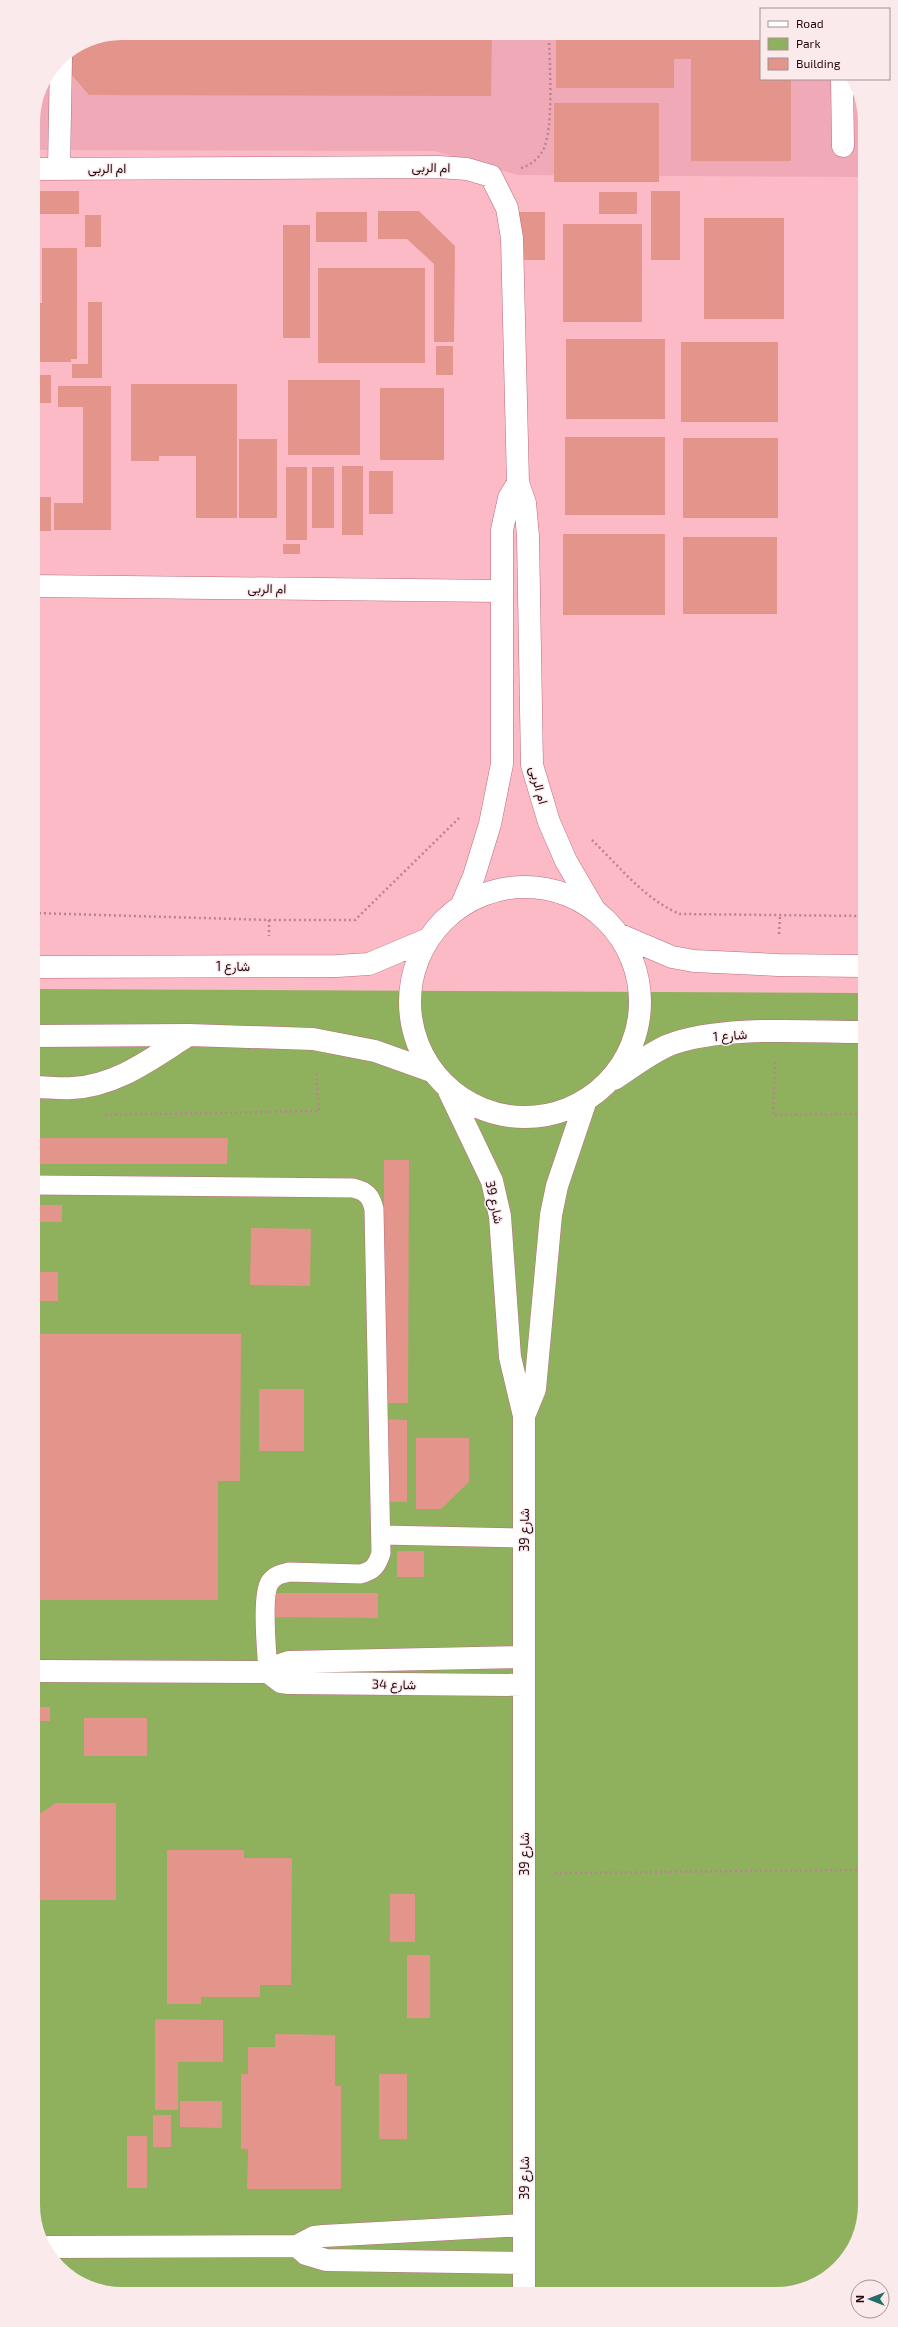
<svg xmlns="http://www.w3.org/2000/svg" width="898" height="2327" viewBox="0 0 898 2327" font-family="'Exo 2',Vazirmatn,sans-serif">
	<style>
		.built { fill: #f0aab7 }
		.green { fill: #8fb15d }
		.building { fill: #e3948b }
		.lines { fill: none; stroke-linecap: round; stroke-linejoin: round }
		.lane-casing { stroke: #b86d7c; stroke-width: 20 }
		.street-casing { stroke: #b86d7c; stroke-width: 23 }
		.path { stroke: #ba848e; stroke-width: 2.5; stroke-dasharray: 2 3; stroke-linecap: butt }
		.lane { stroke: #fff; stroke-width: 19 }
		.street { stroke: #fff; stroke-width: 22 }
		.labels { text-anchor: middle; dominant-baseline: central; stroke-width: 3; stroke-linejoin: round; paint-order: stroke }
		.street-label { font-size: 13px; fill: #24080f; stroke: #fbeaec }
	</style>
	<rect width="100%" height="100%" fill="#fbbac5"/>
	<path class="built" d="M 122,33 L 761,33 L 761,79 L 849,79 L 862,99 L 862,177 L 518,175 L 434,151 L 33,150 L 33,116 L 40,88 L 59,59 L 88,40 Z"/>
	<path class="green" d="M 34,989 L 863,993 L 865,2205 L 847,2259 L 799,2291 L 116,2294 L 63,2272 L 36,2228 Z"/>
	<path class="building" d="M 122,33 L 492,33 L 491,96 L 89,95 L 69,72 L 69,52 L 88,40 Z
		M 556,33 L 761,33 L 761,79 L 791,79 L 791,161 L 691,161 L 691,59 L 674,59 L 674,88 L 556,88 Z
		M 849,79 L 862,99 L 847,99 Z
		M 554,103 L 659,103 L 659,182 L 554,182 Z
		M 38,191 L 79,191 L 79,214 L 38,214 Z
		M 651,191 L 680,191 L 680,260 L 651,260 Z
		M 599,192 L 637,192 L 637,214 L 599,214 Z
		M 378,211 L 419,211 L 455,246 L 454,342 L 434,342 L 434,264 L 407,239 L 378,239 Z
		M 316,212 L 367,212 L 367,242 L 316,242 Z
		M 518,212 L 545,212 L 545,260 L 518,260 Z
		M 85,215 L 101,215 L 101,247 L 85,247 Z
		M 704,218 L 784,218 L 784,319 L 704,319 Z
		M 563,224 L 642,224 L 642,322 L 563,322 Z
		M 283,225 L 310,225 L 310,338 L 283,338 Z
		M 42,248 L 77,248 L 77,359 L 71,359 L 71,362 L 34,362 L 33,303 L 42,303 Z
		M 318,268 L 425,268 L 425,363 L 318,363 Z
		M 88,302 L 102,302 L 102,378 L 72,378 L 72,364 L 88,364 Z
		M 566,339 L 665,339 L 665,419 L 566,419 Z
		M 681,342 L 778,342 L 778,422 L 681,422 Z
		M 436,346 L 453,346 L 453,375 L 436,375 Z
		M 34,375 L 51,375 L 51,403 L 34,403 Z
		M 288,380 L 360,380 L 360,455 L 288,455 Z
		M 131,384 L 237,384 L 237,518 L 196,518 L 196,456 L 159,456 L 159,461 L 131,461 Z
		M 58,386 L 111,386 L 111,530 L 54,530 L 54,503 L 83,503 L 83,407 L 58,407 Z
		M 380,388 L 444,388 L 444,460 L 380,460 Z
		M 565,437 L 665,437 L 665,515 L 565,515 Z
		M 683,438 L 778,438 L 778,518 L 683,518 Z
		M 239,439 L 277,439 L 277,518 L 239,518 Z
		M 342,466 L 363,466 L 363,535 L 342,535 Z
		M 286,467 L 307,467 L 307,540 L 286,540 Z
		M 312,467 L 334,467 L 334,528 L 312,528 Z
		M 369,471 L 393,471 L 393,514 L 369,514 Z
		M 39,497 L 51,497 L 51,531 L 39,531 Z
		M 563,534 L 665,534 L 665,615 L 563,615 Z
		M 683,537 L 777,537 L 777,614 L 683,614 Z
		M 283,544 L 300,544 L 300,554 L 283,554 Z
		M 35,1138 L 228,1138 L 227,1164 L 35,1164 Z
		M 384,1160 L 409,1160 L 408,1403 L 384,1403 Z
		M 37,1205 L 62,1205 L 62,1222 L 37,1222 Z
		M 251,1228 L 311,1229 L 310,1286 L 250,1285 Z
		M 35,1272 L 58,1272 L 58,1301 L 35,1301 Z
		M 35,1334 L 241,1334 L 240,1481 L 218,1481 L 218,1600 L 35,1600 Z
		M 259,1389 L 304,1389 L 304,1451 L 259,1451 Z
		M 384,1419 L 407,1420 L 407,1502 L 384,1502 Z
		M 416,1438 L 469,1438 L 469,1482 L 441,1509 L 416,1509 Z
		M 397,1551 L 424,1551 L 424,1577 L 397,1577 Z
		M 267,1593 L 378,1593 L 378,1618 L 267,1617 Z
		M 35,1707 L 50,1707 L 50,1721 L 35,1721 Z
		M 84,1718 L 147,1718 L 147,1756 L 84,1756 Z
		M 56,1803 L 116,1803 L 116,1900 L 36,1900 L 36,1813 L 41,1813 Z
		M 167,1850 L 244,1850 L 244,1858 L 292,1858 L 291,1985 L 260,1985 L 260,1997 L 201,1997 L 201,2004 L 167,2004 Z
		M 390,1894 L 415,1894 L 415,1942 L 390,1942 Z
		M 407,1955 L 430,1955 L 430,2018 L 407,2018 Z
		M 155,2019 L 223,2020 L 223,2062 L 178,2062 L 178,2110 L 155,2110 Z
		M 275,2034 L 335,2035 L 335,2086 L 341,2086 L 341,2189 L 247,2189 L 248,2149 L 241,2149 L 241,2074 L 248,2074 L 248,2047 L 275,2047 Z
		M 379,2074 L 407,2074 L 407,2139 L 379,2139 Z
		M 180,2101 L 222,2101 L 222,2128 L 180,2127 Z
		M 153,2115 L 171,2115 L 171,2147 L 153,2147 Z
		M 127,2136 L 147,2136 L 147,2188 L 127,2188 Z"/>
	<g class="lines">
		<defs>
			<path id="lane" d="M 35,1185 L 353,1188 C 366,1191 371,1196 374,1209 L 381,1553 C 377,1566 373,1571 360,1574 L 289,1572 C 281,1574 275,1575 270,1582 C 261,1595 267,1654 268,1672
				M 382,1535 L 524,1538"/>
			<path id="street" d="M 842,79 L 843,146
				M 59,168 L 61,58
				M 33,169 L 439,167 L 467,169 L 491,176 L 507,208 L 512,238 L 518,483 L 525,503 L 528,536 L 532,765 L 549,822 L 566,861 L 594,909
				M 34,586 L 501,591
				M410 1002a115 115 0 1 1 230 0a115 115 0 1 1-230 0Z
				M 462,904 L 474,876 L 490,824 L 502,764 L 502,530 L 509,498 L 518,483
				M 618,934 L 672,957 L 694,961 L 778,965 L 863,966
				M 34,967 L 337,966 L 369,964 L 426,940
				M 34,1036 L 189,1035 L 313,1039 L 375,1051 L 431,1071
				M 614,1079 C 631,1068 650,1053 669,1045 C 721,1025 807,1032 863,1032
				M 35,1087 C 47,1087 60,1089 72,1088 C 117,1086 152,1058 189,1035
				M 449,1091 L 492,1181 L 500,1216 L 510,1357 L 524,1416 L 524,2292
				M 524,1416 L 535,1389 L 551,1215 L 557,1186 L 586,1100
				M 35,1671 L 268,1672 L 274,1667 L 289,1662 L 524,1657
				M 268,1672 L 281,1682 L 289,1683 L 524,1685
				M 297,2246 L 306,2254 L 326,2260 L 524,2263
				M 48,2247 L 297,2246 L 314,2237 L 323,2236 L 524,2225"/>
		</defs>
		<use href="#lane" class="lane-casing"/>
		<use href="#street" class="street-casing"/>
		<path class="path" d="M 521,168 C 529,166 538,159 542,152 C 555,131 549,60 549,33
			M 592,840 C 618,865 645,900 680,914 L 863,916
			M 34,913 L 269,920 L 355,920 L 459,818
			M 269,920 L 269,936
			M 779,934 L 780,915
			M 775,1062 L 773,1115 L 863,1114
			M 105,1115 L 319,1111 L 316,1070
			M 555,1873 L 865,1870"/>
		<use href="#lane" class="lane"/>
		<use href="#street" class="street"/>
	</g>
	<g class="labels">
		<g class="street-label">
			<text transform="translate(431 167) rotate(1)">ام الربى</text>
			<text x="107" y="168">ام الربى</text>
			<text transform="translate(267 588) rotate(1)">ام الربى</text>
			<text transform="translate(539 785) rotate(75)">ام الربى</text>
			<text x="233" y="966">شارع 1</text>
			<text transform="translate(730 1035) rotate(-4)">شارع 1</text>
			<text transform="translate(495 1202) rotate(78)">شارع 39</text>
			<text transform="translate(524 1530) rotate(-90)">شارع 39</text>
			<text transform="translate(394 1684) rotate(1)">شارع 34</text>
			<text transform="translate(524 1854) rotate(-90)">شارع 39</text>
			<text transform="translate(524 2178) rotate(-90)">شارع 39</text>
		</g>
	</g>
	<path d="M0 0H898V2327H0ZM122 40H776A82 82 0 0 1 858 122V2205A82 82 0 0 1 776 2287H122A82 82 0 0 1 40 2205V122A82 82 0 0 1 122 40Z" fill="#fbeaec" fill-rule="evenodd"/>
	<rect x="760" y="8" width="130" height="72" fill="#fbeaec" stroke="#a59094"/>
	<rect x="768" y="21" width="20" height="6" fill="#ffffff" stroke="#a59094"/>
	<text x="796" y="28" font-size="12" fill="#24080f">Road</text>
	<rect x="768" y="38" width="20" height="12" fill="#8fb15d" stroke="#a59094"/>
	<text x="796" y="48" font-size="12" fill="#24080f">Park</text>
	<rect x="768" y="58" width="20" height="12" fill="#e3948b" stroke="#a59094"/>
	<text x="796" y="68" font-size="12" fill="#24080f">Building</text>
	<g transform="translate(870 2299) rotate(270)"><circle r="19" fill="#fbeaec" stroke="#a59094"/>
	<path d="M0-3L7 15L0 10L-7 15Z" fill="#236d66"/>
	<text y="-6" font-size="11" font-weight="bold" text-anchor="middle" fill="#24080f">N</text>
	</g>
</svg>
